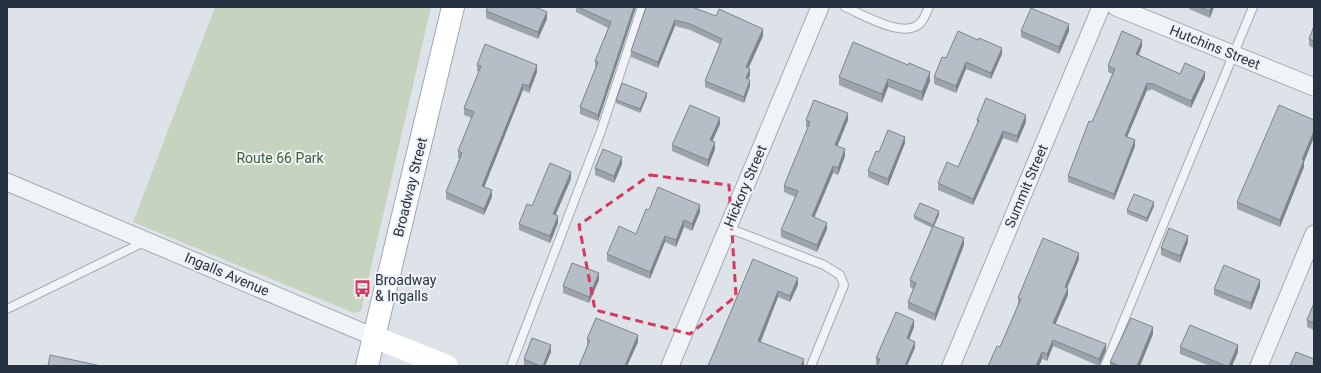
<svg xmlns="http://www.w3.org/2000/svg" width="1321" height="373" viewBox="0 0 1321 373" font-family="Roboto,sans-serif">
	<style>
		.green { fill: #c6d4bf }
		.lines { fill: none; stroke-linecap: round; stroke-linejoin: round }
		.lane-casing { stroke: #a3aab4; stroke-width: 10 }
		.street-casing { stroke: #a3aab4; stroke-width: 19 }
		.primary-casing { stroke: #9ca9b6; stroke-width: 24 }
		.lane { stroke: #f1f4f7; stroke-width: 8 }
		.street { stroke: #f1f4f7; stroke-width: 17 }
		.secondary { stroke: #fff; stroke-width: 22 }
		.primary { stroke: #fff; stroke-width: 22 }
		.wall { fill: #9ca3ab }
		.shaded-wall { fill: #7f848b }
		.building { fill: #b5bdc7; stroke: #7f848b }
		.marked { fill: none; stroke: #da375d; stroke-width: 3; stroke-dasharray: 8 5; stroke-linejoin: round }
		.labels { text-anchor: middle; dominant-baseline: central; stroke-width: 4; stroke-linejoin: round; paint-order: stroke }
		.street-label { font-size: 14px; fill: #263242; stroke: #eef2f7 }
		.park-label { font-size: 14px; fill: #3e5f32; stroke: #eef2f7 }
		.poi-label { font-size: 14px; fill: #263242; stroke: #eef2f7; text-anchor: start }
	</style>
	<rect width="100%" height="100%" fill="#dee3e9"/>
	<path class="green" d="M 215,7 L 431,7 L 361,311 L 354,313 L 133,222 Z"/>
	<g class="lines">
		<defs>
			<path id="lane" d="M 845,7 C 862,14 908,42 922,21 C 925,17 927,11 929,7
				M 728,228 L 824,265 L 840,275 L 844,285 L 811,366
				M 7,309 L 146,241
				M 511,366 L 601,131 L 642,7
				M 1105,366 L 1253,7"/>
			<path id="street" d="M 1116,7 L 1314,87
				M 7,182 L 374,337
				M 670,366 L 820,7
				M 951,366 L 1101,7
				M 1259,366 L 1314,234"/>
			<path id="primary" d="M 367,366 L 453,7"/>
		</defs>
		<use href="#lane" class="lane-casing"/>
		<use href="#street" class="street-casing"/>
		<use href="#primary" class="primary-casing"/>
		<use href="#lane" class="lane"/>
		<use href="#street" class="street"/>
		<path class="secondary" d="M 374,337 L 447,366"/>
		<use href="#primary" class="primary"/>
	</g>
	<path class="wall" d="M 576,7 L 636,7 L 598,121 L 580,114 L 580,107 L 596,68 L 595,67 L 595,61 L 608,28 L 576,12 Z
		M 646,7 L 763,36 L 748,68 L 750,75 L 748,79 L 750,86 L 744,103 L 705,87 L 705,81 L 720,44 L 690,30 L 675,26 L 658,68 L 631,57 L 631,51 Z
		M 1189,7 L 1214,7 L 1210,18 L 1189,9 Z
		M 486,11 L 547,19 L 538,39 L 486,18 Z
		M 1314,26 L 1314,48 L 1309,46 L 1309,39 Z
		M 1021,31 L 1069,31 L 1059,54 L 1021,37 Z
		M 1142,46 L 1139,55 L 1180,74 L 1205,78 L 1191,108 L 1151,89 L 1150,91 L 1147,90 L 1127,137 L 1135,146 L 1114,200 L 1068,182 L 1068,176 L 1092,122 L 1112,74 L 1108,72 L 1108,66 Z
		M 1002,54 L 991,79 L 966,69 L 956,93 L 934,84 L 934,77 L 946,58 Z
		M 477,65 L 537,72 L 529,93 L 523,90 L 484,187 L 492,197 L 484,215 L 446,199 L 446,192 L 460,159 L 458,158 L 458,151 L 472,118 L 464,115 L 464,108 L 479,72 L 477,71 Z
		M 908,65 L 930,81 L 922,101 L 888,87 L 882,103 L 839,85 L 839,77 Z
		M 647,96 L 640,113 L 616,103 L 616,100 Z
		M 806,120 L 848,120 L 837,146 L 845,156 L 838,175 L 833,173 L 814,217 L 827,229 L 817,252 L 781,237 L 781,230 L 795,197 L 784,192 L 784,186 L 808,128 L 806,127 Z
		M 977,120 L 1026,122 L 1017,143 L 1003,138 L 973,205 L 938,190 L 938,183 L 958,167 L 977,124 Z
		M 1314,120 L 1314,137 L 1304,162 L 1304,167 L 1280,227 L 1237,209 L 1237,202 Z
		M 720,124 L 712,141 L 715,149 L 708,167 L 672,151 L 672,145 Z
		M 905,143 L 888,186 L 868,177 L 868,171 L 879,152 Z
		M 622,164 L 614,183 L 595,175 L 595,168 Z
		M 571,179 L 555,215 L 558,223 L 550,243 L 519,230 L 519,224 L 532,206 Z
		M 1154,206 L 1147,222 L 1127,214 L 1127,210 Z
		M 649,210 L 700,212 L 692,231 L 684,227 L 676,247 L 665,242 L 650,279 L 607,261 L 607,254 L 636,234 Z
		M 939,215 L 934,226 L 964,245 L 935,321 L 908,309 L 908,302 L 913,289 L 910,287 L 910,280 L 932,228 L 914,219 L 914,216 Z
		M 1188,242 L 1180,263 L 1161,255 L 1161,248 Z
		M 753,259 L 798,285 L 790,302 L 778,297 L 761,342 L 804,365 L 708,366 Z
		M 1079,259 L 1067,288 L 1068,295 L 1055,324 L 1106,350 L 1099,366 L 1053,346 L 1047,361 L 1042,359 L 1039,366 L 988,366 L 1000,347 L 1018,304 L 1018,298 Z
		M 599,280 L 589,303 L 563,293 L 563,286 Z
		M 1260,287 L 1251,310 L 1214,295 L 1214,289 Z
		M 1314,303 L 1314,330 L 1307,327 L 1307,320 Z
		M 914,327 L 909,339 L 915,348 L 877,365 L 876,364 L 876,358 Z
		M 1153,334 L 1140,366 L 1110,366 L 1110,362 Z
		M 587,339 L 638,342 L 627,366 L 579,366 L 587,346 Z
		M 1180,347 L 1238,352 L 1232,366 L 1210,366 L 1180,354 Z
		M 551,352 L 545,366 L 524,366 L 524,359 Z"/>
	<path class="shaded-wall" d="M 634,7 L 636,7 L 598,121 L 598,115 Z
		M 1211,7 L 1214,7 L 1210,18 L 1210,11 Z
		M 547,12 L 547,19 L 538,39 L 538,32 Z
		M 675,20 L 675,26 L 658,68 L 658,62 Z
		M 1069,24 L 1069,31 L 1059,54 L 1059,47 Z
		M 763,29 L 763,36 L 746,74 L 746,67 Z
		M 1142,40 L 1142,46 L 1136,61 L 1136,54 Z
		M 1002,48 L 1002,54 L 991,79 L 991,73 Z
		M 966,62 L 966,69 L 956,93 L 956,86 Z
		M 537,65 L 537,72 L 529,93 L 529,86 Z
		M 750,69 L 750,75 L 746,84 L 746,78 Z
		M 930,72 L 930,81 L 922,101 L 922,92 Z
		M 1205,72 L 1205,78 L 1191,108 L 1191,101 Z
		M 888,79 L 888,87 L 882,103 L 882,94 Z
		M 750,80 L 750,86 L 744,103 L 744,97 Z
		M 1147,83 L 1147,90 L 1125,142 L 1125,136 Z
		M 523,84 L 523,90 L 482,193 L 482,186 Z
		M 647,93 L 647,96 L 640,113 L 640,109 Z
		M 848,113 L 848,120 L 835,152 L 835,145 Z
		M 1026,115 L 1026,122 L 1017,143 L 1017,136 Z
		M 720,118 L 720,124 L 710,147 L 710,140 Z
		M 1003,131 L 1003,138 L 973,205 L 973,199 Z
		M 1314,131 L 1314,137 L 1304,162 L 1304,167 L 1280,227 L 1280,220 L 1302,160 Z
		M 905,137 L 905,143 L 888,186 L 888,179 Z
		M 1135,140 L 1135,146 L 1114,200 L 1114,194 Z
		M 715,142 L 715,149 L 708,167 L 708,160 Z
		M 845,149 L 845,156 L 838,175 L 838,168 Z
		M 622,157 L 622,164 L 614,183 L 614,176 Z
		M 833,166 L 833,173 L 812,223 L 812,216 Z
		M 571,172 L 571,179 L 553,221 L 553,214 Z
		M 492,190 L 492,197 L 484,215 L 484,209 Z
		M 1154,202 L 1154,206 L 1147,222 L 1147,218 Z
		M 700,205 L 700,212 L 692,231 L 692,224 Z
		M 939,211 L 939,215 L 933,228 L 933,225 Z
		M 558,216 L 558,223 L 550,243 L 550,236 Z
		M 684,220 L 684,227 L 676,247 L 676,240 Z
		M 827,223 L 827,229 L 817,252 L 817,245 Z
		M 665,236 L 665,242 L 650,279 L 650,272 Z
		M 1188,236 L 1188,242 L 1180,263 L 1180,256 Z
		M 964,238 L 964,245 L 935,321 L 935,314 Z
		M 1079,253 L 1079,259 L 1065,293 L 1065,287 Z
		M 599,273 L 599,280 L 589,303 L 589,297 Z
		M 798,278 L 798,285 L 790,302 L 790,296 Z
		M 1260,280 L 1260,287 L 1251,310 L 1251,303 Z
		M 1068,288 L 1068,295 L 1053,330 L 1053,323 Z
		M 778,291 L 778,297 L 758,347 L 758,341 Z
		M 914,320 L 914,327 L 907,345 L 907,338 Z
		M 1153,327 L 1153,334 L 1140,366 L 1137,366 Z
		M 638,335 L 638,342 L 627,366 L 625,366 Z
		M 1053,340 L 1053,346 L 1047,361 L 1047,354 Z
		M 915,342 L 915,348 L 907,366 L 905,366 Z
		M 1106,344 L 1106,350 L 1099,366 L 1099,359 Z
		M 551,345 L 551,352 L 545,366 L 543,366 Z
		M 1238,345 L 1238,352 L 1232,366 L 1229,366 Z
		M 1042,352 L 1042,359 L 1039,366 L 1036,366 Z
		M 804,359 L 804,366 L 801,366 Z"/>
	<path class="building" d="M 488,7 L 535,7 L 547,12 L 538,32 L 486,11 Z
		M 578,7 L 634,7 L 598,115 L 580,107 L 598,62 L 595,61 L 611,22 Z
		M 646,7 L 692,7 L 716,16 L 719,9 L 763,29 L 746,67 L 750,69 L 746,78 L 750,80 L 744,97 L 705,81 L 722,39 L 690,24 L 675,20 L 658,62 L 631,51 Z
		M 1200,7 L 1211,7 L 1210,11 Z
		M 1031,8 L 1069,24 L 1059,47 L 1021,31 Z
		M 1314,26 L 1314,41 L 1309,39 Z
		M 958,31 L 978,40 L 979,38 L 1002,48 L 991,73 L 966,62 L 956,86 L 934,77 L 942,57 L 946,58 Z
		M 1122,31 L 1142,40 L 1136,54 L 1180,74 L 1185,63 L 1205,72 L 1191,101 L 1151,83 L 1150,84 L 1147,83 L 1125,136 L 1135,140 L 1114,194 L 1068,176 L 1089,121 L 1092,122 L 1115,69 L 1108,66 Z
		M 853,42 L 908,65 L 909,63 L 930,72 L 922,92 L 888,79 L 882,94 L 839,77 Z
		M 485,44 L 537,65 L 529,86 L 523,84 L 482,186 L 492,190 L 484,209 L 446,192 L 462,153 L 458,151 L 474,112 L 464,108 L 481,66 L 477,65 Z
		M 622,83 L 647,93 L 640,109 L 616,100 Z
		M 986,98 L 1026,115 L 1017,136 L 1003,131 L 973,199 L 938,183 L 947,162 L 958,167 L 979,120 L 977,120 Z
		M 814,100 L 848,113 L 835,145 L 845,149 L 838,168 L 833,166 L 812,216 L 827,223 L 817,245 L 781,230 L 798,191 L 784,186 L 810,122 L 806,120 Z
		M 690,105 L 720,118 L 710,140 L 715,142 L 708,160 L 672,145 Z
		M 1279,105 L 1314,120 L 1314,131 L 1302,160 L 1304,160 L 1280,220 L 1237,202 Z
		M 888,130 L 905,137 L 888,179 L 868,171 L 876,151 L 879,152 Z
		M 603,149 L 622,157 L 614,176 L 595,168 Z
		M 550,163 L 571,172 L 553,214 L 558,216 L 550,236 L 519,224 L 527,204 L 532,206 Z
		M 658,187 L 700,205 L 692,224 L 684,220 L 676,240 L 665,236 L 650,272 L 607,254 L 619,226 L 636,234 L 646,209 L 649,210 Z
		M 1134,194 L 1154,202 L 1147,218 L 1127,210 Z
		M 920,203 L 939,211 L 933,225 L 914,216 Z
		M 933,226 L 964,238 L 935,314 L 908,302 L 916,283 L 910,280 Z
		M 1169,228 L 1188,236 L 1180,256 L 1161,248 Z
		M 1043,238 L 1079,253 L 1065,287 L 1068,288 L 1053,323 L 1106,344 L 1099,359 L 1053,340 L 1047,354 L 1042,352 L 1036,366 L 988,366 L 997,346 L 1000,347 L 1021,299 L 1018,298 Z
		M 753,259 L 798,278 L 790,296 L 778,291 L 758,341 L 804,359 L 801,366 L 708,366 Z
		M 572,263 L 599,273 L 589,297 L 563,286 Z
		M 1224,265 L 1260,280 L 1251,303 L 1214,289 Z
		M 1314,303 L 1314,323 L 1307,320 Z
		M 896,312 L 914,320 L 907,338 L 915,342 L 905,366 L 877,366 L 880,359 L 876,358 Z
		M 596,318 L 638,335 L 625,366 L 579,366 L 590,340 L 587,339 Z
		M 1131,318 L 1153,327 L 1137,366 L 1120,366 L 1110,362 Z
		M 1190,325 L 1238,345 L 1229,366 L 1226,366 L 1180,347 Z
		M 532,338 L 551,345 L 543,366 L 540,366 L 524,359 Z
		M 1296,352 L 1314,359 L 1314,366 L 1290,366 Z
		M 50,355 L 101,366 L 48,366 Z"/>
	<path class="marked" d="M 650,175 L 729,185 L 736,296 L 690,334 L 595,310 L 579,225 Z"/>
	<defs>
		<symbol id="bus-bare" viewBox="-9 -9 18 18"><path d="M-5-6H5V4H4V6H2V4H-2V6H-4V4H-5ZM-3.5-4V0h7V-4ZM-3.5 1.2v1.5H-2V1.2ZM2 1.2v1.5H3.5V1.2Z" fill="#da375d" stroke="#eef2f7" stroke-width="2.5" paint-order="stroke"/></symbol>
	</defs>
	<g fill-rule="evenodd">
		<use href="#bus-bare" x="350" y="276" width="25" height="25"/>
	</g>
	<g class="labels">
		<g class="street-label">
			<text transform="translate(1215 47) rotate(22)">Hutchins Street</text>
			<text transform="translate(745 186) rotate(-67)">Hickory Street</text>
			<text transform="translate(1026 186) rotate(-67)">Summit Street</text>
			<text transform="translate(410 187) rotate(-76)">Broadway Street</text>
			<text transform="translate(227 274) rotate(23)">Ingalls Avenue</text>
		</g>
		<g class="park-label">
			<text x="280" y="158">Route 66 Park</text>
		</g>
		<g class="poi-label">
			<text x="375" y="280">Broadway<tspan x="375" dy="16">&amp; Ingalls</tspan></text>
		</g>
	</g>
	<rect width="1321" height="373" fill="none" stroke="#263242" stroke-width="16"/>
</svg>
